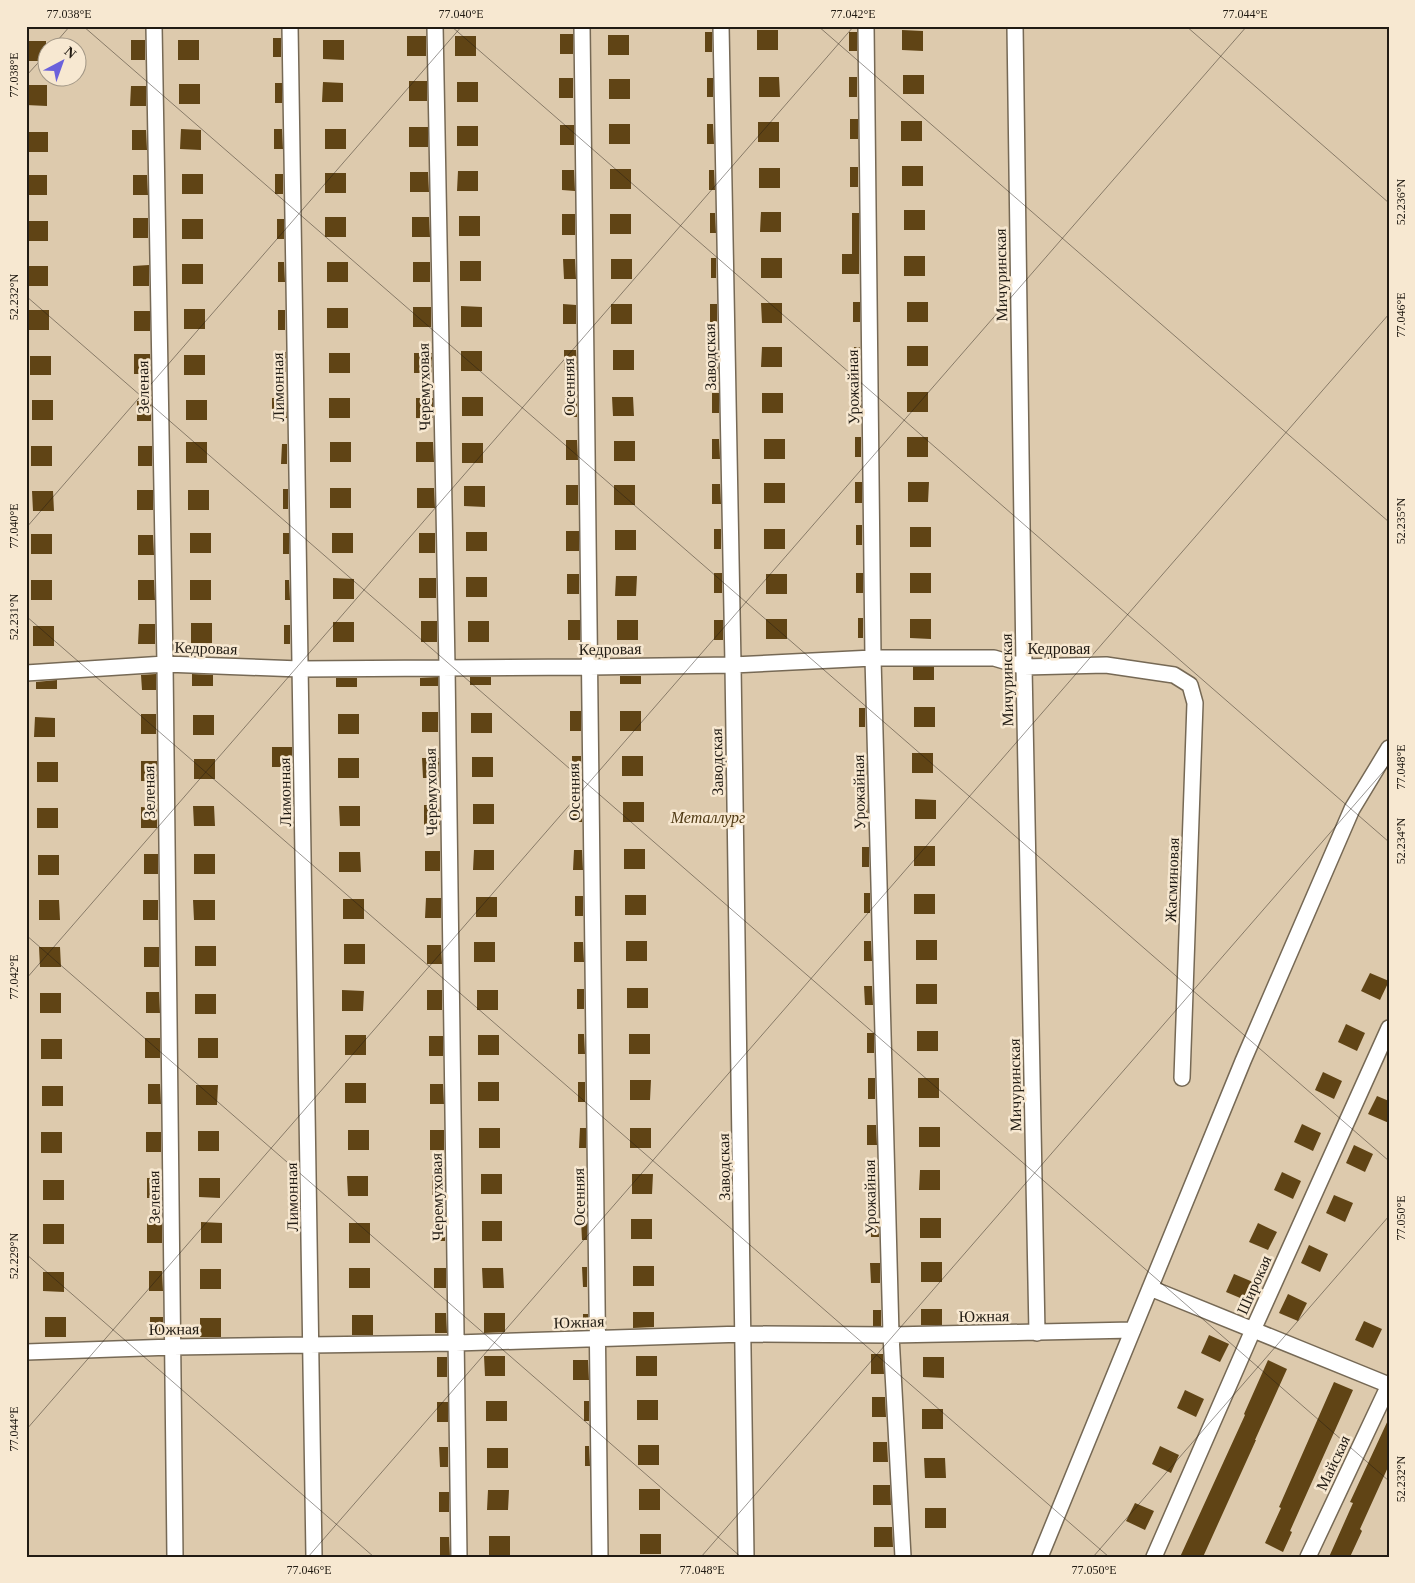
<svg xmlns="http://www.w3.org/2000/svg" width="1415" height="1583" viewBox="0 0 1415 1583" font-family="'Times New Roman',serif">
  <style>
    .green { fill: #ddcaad; fill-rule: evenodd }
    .building { fill: #604415 }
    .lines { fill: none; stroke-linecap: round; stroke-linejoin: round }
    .minor-casing { stroke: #766955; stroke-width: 18 }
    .minor { stroke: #fff; stroke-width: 15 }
    .ticks { fill: none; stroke: #211b13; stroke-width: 1; stroke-opacity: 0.45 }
    .labels { text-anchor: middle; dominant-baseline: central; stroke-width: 5; stroke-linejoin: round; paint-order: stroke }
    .street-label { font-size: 16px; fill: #211b13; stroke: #f7e8d1 }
    .park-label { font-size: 16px; font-style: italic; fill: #4f3913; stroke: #f7e8d1 }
    .neatline { fill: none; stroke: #211b13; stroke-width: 2 }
    .ticks-label { font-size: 12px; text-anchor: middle; fill: #211b13 }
  </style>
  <rect width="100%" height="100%" fill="#f7e8d1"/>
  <path class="green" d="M26,26h1363v1531h-1363zM48,48h30v30h-30z"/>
  <path class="building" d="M757,30h21v20h-21z
    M902,30l21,1v20l-21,-1z
    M705,32h7v20h-7z
    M849,32h8v19h-8z
    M560,34h13v20h-13z
    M608,35h21v20h-21z
    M407,36h19v20h-19z
    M455,36h21v20h-21z
    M273,38h8v19h-8z
    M131,40h14v20h-14z
    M178,40h21v20h-21z
    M323,40h21v20l-21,-1z
    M26,41h20v20h-20z
    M903,75h21v19h-21z
    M759,77h20l1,20h-21z
    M849,77h8v20h-8z
    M559,78h14v20h-14z
    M707,78h6v19h-6z
    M609,79h21v20h-21z
    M409,81h18v20h-18z
    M323,82l20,1v19h-21z
    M457,82h21v20h-21z
    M275,83h7v20h-7z
    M179,84h21v20h-21z
    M26,85h21v21l-21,-1z
    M131,86h15v20h-16z
    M850,119h8v20h-8z
    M901,121h21v20h-21z
    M758,122h21v20h-21z
    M609,124h21v20h-21z
    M707,124h6l1,20h-7z
    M560,125h14v20h-14z
    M457,126h21v20h-21z
    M409,127h19v20h-19z
    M181,129l20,1v20l-21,-1z
    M274,129h8l1,20h-9z
    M325,129h21v20h-21z
    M132,130h14l1,20h-15z
    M27,132h21v20h-21z
    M902,166h21v20h-21z
    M850,167h8v20h-8z
    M759,168h21v20h-21z
    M610,169h21v20h-21z
    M562,170h12l1,21 -13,-1z
    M709,170h5l1,20h-6z
    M458,171h20v20h-21z
    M410,172h18l1,20h-19z
    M325,173h21v20h-21z
    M182,174h21v20h-21z
    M275,174h8v20h-8z
    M26,175h21v20h-21z
    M133,175h14l1,20h-15z
    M904,210h21v20h-21z
    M761,212h20v20h-21z
    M710,213h5l1,20h-6z
    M852,213h7v61h-17v-20h10z
    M562,214h13v21h-13z
    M610,214h21v20h-21z
    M459,216h21v20h-21z
    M325,217h21v20h-21z
    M412,217h17l1,20h-18z
    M133,218h15v20h-15z
    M182,219h21v20h-21z
    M277,219h7v20h-7z
    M27,221h21v20h-21z
    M904,256h21v20h-21z
    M711,258h5v20h-5z
    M761,258h21v20h-21z
    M563,259h12l1,20h-12z
    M611,259h21v20h-21z
    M460,261h21v20h-21z
    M278,262h6l1,20h-7z
    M327,262h21v20h-21z
    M413,262h17v20h-17z
    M182,264h21v20h-21z
    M149,265v21h-16v-20z
    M27,266h21v20h-21z
    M853,302h7v20h-7z
    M907,302h21v20h-21z
    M761,303h21v20h-20z
    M563,304l13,1v19h-13z
    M611,304h21v20h-21z
    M710,304h7v20h-7z
    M461,306l21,1v20h-21z
    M413,307h18v20h-18z
    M327,308h21v20h-21z
    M184,309h21v20h-21z
    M28,310h21v20h-21z
    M278,310h7v20h-7z
    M134,311h16v20h-16z
    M907,346h21v20h-21z
    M762,347h20v20h-21z
    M854,347h6v20h-5z
    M712,349h6v20h-6z
    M564,350h12l1,20h-13z
    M613,350h21v20h-21z
    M461,351h21v20h-21z
    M280,352h6v20h-6z
    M329,353h21v20h-21z
    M414,353h18v20h-18z
    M134,354h16l1,20h-17z
    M184,355h21v20h-21z
    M30,356h21v19h-21z
    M907,392h21v20h-21z
    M712,393h7v20h-7z
    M762,393h21v20h-21z
    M856,393h5v20h-6z
    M565,396h12v21h-12z
    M462,397h21v19h-21z
    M612,397h21l1,19h-21z
    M272,398h14l1,20h-15z
    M329,398h21v20h-21z
    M416,398h17v20h-17z
    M32,400h21v20h-21z
    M186,400h21v20h-21z
    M137,401h14v20h-14z
    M855,437h6v20h-6z
    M907,437h21v20h-21z
    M712,439h7l1,20h-8z
    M764,439h21v20h-21z
    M566,440h11l1,20h-12z
    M614,441h21v20h-21z
    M186,442h21v21h-21z
    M330,442h21v20h-21z
    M416,442h17l1,20h-18z
    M462,443h21v20h-21z
    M282,444h5v20h-6z
    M31,446h21v20h-21z
    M138,446h14v20h-14z
    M855,482h7v21h-7z
    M908,482h21l-1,20h-20z
    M764,483h21v20h-21z
    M712,484h8l1,20h-9z
    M566,485h12v20h-12z
    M614,485h21v20h-21z
    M464,486h21v21l-21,-1z
    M330,488h21v20h-21z
    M417,488h17l1,20h-18z
    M283,489h5v20h-5z
    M137,490h16v20h-16z
    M188,490h21v20h-21z
    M32,491h21l1,20h-21z
    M856,525h6v20h-6z
    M910,527h21v20h-21z
    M714,529h7v20h-7z
    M764,529h21v20h-21z
    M615,530h21v20h-21z
    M566,531h13v20h-13z
    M466,532h21v19h-21z
    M190,533h21v20h-21z
    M283,533h6v21h-6z
    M332,533h21v20h-21z
    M419,533h16v20h-16z
    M31,534h21v20h-21z
    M138,535h15l1,20h-16z
    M714,573h8v20h-8z
    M856,573h7v20h-7z
    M910,573h21v20h-21z
    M567,574h12v20h-12z
    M766,574h21v20h-21z
    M616,576h21l-1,20h-21z
    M466,577h21v20h-21z
    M333,578l21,1v20h-21z
    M419,578h17v20h-17z
    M31,580h21v20h-21z
    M138,580h16l1,20h-17z
    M190,580h21v20h-21z
    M285,580h4l1,20h-5z
    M858,618h5v20h-5z
    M766,619h21v20h-21z
    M910,619h21v20l-21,-1z
    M568,620h12v20h-12z
    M617,620h21v20h-21z
    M714,620h9v20h-9z
    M421,621h16v21h-16z
    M468,621h21v21h-21z
    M333,622h21v20h-21z
    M191,623h21v20h-21z
    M139,624h16v20h-17z
    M284,625h6v19h-6z
    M33,626h21v20h-21z
    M913,667h21v13h-21z
    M156,674v16h-14l-1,-15z
    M192,674l21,1v11h-21z
    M620,676h21v8h-21z
    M438,677v9h-18v-8z
    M470,677h21v8h-21z
    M336,678h21v9h-21z
    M57,680v9h-21v-7z
    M914,707h21v20h-21z
    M859,708h6v19h-6z
    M570,711h11v20h-11z
    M620,711h21v20h-21z
    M422,712h16v20h-16z
    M471,713h21v20h-21z
    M141,714h15v20h-15z
    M338,714h21v20h-21z
    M193,715h21v20h-21z
    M35,717l20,1v19h-21z
    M272,747h20v20h-20z
    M912,753h21v20h-21z
    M860,755h6l1,20h-7z
    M572,756h9v20h-9z
    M622,756h21v20h-21z
    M472,757h21v20h-21z
    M338,758h21v20h-21z
    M422,758h17v20h-16z
    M194,759h21v20h-21z
    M141,761h16v20h-16z
    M37,762h21v20h-21z
    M915,799l21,1v19h-21z
    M862,801h5l1,20h-6z
    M623,802h21v20h-21z
    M573,803h9v19h-9z
    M473,804h21v20h-21z
    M424,805h15l1,20h-16z
    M193,806h21l1,20h-21z
    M339,806h21v20h-20z
    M141,807l16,1v20h-16z
    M37,808h21v20h-21z
    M914,846h21v20h-21z
    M862,847h7v20h-7z
    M624,849h21v20h-21z
    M474,850h20v20h-21z
    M574,850h8l1,20h-10z
    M425,851h15v20h-15z
    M339,852h21l1,20h-22z
    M144,854h14v20h-14z
    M194,854h21v20h-21z
    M38,855h21v20h-21z
    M864,893h6v20h-6z
    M914,894h21v20h-21z
    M625,895h21v20h-21z
    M575,896h8v20h-8z
    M476,897h21v20h-21z
    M426,898h15v20h-16z
    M343,899h21v20h-21z
    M39,900h20l1,20h-21z
    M143,900h15v20h-15z
    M193,900h22v20h-21z
    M916,940h21v20h-21z
    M626,941h21v20h-21z
    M864,941h7l1,20h-8z
    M474,942h21v20h-21z
    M574,942h9l1,20h-10z
    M344,944h21v20h-21z
    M427,945h14l1,19h-15z
    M195,946h21v20h-21z
    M39,947h21l1,20h-21z
    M144,947h15v20h-15z
    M1370,973l19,8 -9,19 -19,-9z
    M916,984h21v20h-21z
    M864,986h8l1,19h-8z
    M627,988h21v20h-21z
    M577,989h7v20h-7z
    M342,990l22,1 -1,20h-21z
    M427,990h15v20h-15z
    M477,990h21v20h-21z
    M146,992h13l1,21h-14z
    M40,993h21v20h-21z
    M195,994h21v20h-21z
    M1346,1024l19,9 -8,18 -19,-9z
    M917,1031h21v20h-21z
    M867,1033h7v20h-7z
    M578,1034h6l1,20h-7z
    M629,1034h21v20h-21z
    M345,1035h21v20h-21z
    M478,1035h21v20h-21z
    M429,1036h14v20h-14z
    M145,1038h15v20h-15z
    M198,1038h20v20h-20z
    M41,1039h21v20h-21z
    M1323,1072l19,9 -8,18 -19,-9z
    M868,1078h7v21h-7z
    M918,1078h21v20h-21z
    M630,1080h21l-1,20h-20z
    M478,1082h21v19h-21z
    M578,1082h7v20h-7z
    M345,1083h21v20h-21z
    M148,1084h12l1,20h-13z
    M430,1084h13l1,20h-14z
    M196,1085h22l-1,20h-21z
    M42,1086h21v20h-21z
    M1377,1096l12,5v22l-21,-9z
    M1302,1124l19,9 -8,18 -19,-9z
    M867,1125h9l1,20h-10z
    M919,1127h21v20h-21z
    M479,1128h21v20h-21z
    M580,1128h6v20h-7z
    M630,1128h21v20h-21z
    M348,1130h21v20h-21z
    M430,1130h14v20h-14z
    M198,1131h21v20h-21z
    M41,1132h21v21h-21z
    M146,1132h15v20h-15z
    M1354,1145l19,9 -8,18 -19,-9z
    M920,1170h20v20h-21z
    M869,1172h8l1,20h-9z
    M1282,1172l19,9 -8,18 -19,-9z
    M580,1173h6v20h-6z
    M481,1174h21v20h-21z
    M632,1174h21l-1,20h-20z
    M432,1175h12l1,20h-13z
    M347,1176h21v20h-20z
    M147,1178h14l1,20h-15z
    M199,1178h21v20l-21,-1z
    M43,1180h21v20h-21z
    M1334,1195l19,8 -8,19 -19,-9z
    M871,1217h7l1,20h-8z
    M920,1218h21v20h-21z
    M631,1219h21v20h-21z
    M581,1220h6v20h-5z
    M433,1221h12v20h-12z
    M482,1221h20v20h-20z
    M201,1222l21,1v20h-21z
    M147,1223h15v20h-15z
    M349,1223h21v20h-21z
    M1258,1223l19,9 -9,18 -19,-8z
    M43,1224h21v20h-21z
    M1309,1245l19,9 -8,18 -19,-9z
    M921,1262h21v20h-21z
    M870,1263h10v20h-9z
    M633,1266h21v20h-21z
    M582,1267h5v20h-4z
    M349,1268h21v20h-21z
    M434,1268h12v20h-12z
    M482,1268h21l1,20h-21z
    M200,1269h21v20h-21z
    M149,1271h13l1,20h-14z
    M43,1272h21v20l-21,-1z
    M1234,1274l19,8 -8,18 -19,-8z
    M1288,1294l19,9 -9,18 -19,-8z
    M921,1309h21v16h-21z
    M873,1310h8v16h-8z
    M633,1312h21v15l-21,1z
    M435,1313h11l1,20h-12z
    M484,1313h21v19l-21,1z
    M583,1314h5v16h-5z
    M352,1315h21v20h-21z
    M45,1317h21v20h-21z
    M150,1317h13v20h-13z
    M200,1318h21v19h-21z
    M1364,1321l18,8 -9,19 -18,-8z
    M1209,1335l20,9 -9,18 -19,-9z
    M871,1354h12l1,20h-13z
    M484,1356h21v20h-20z
    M636,1356h21v20h-21z
    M437,1357h10v20h-10z
    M923,1357h21v21l-21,-1z
    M573,1360h15l1,20h-16z
    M1268,1360l19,9 -32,71h1l-53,117h-23l65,-142 -1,-1z
    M1334,1382l19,8 -63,141 2,1 -9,20 -18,-9 16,-35 -2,-1z
    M1185,1390l19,9 -8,18 -19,-9z
    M872,1397h13l1,20h-14z
    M637,1400h21v20h-21z
    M486,1401h21v20h-21z
    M584,1401h5v20h-5z
    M437,1402h11v20h-11z
    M922,1409h21v20h-21z
    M1389,1418v47l-29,64 2,2 -12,26h-21l24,-54 -3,-1z
    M873,1442h14l1,20h-15z
    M638,1445h21v20h-21z
    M585,1446h4l1,20h-5z
    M1160,1446l19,9 -8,18 -19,-9z
    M439,1447h9v20h-8z
    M487,1448h21v20h-21z
    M924,1458h21l1,20h-21z
    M873,1485h17l1,20h-18z
    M639,1489h21v21h-21z
    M488,1490h21l-1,20h-21z
    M439,1492h10v20h-10z
    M1135,1503l19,8 -9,19 -19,-9z
    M925,1508h21v20h-21z
    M874,1527h18l1,20h-19z
    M640,1534h21v20h-21z
    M489,1536h21v20h-21z
    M440,1537h9l1,20h-10z"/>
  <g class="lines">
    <defs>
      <path id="minor" d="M154,26l11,638 10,893
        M290,26l24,1531
        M435,26l12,641 12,890
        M582,26l18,1531
        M721,26l12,639 13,892
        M866,26l7,632 18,677 12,222
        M1015,26l9,641 13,666
        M26,673l139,-9 135,5 289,-2 144,-2 140,-7h121l30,9 82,-2 68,10 16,10 5,18 -13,375
        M1150,1288l239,97
        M26,1352l147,-5 283,-4 288,-9 147,1 242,-5
        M1040,1557l203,-496 109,-252 37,-61
        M1154,1557l99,-227 136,-302
        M1308,1557l81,-172"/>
    </defs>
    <use href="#minor" class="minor-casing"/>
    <use href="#minor" class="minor"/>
  </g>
  <path class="ticks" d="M83,26l1306,1135M451,26l938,816M818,26l571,496M1186,26l203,177M51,48l19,-22M26,76l22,-24M26,296l1363,1185M26,528l436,-502M26,616l1083,941M26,935l715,622M26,979l828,-953M26,1254l348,303M26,1430l1221,-1404M308,1557l1081,-1243M701,1557l688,-792M1093,1557l296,-341"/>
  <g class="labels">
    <g class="street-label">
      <text transform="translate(1001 275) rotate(-91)">Мичуринская</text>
      <text transform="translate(710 357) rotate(-91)">Заводская</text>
      <text transform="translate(143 387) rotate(-91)">Зеленая</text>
      <text transform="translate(278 387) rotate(-91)">Лимонная</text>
      <text transform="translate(424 387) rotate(-91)">Черемуховая</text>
      <text transform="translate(569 387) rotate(-91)">Осенняя</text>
      <text transform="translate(853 387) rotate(-91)">Урожайная</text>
      <text transform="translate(206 648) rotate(2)">Кедровая</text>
      <text x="1059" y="648">Кедровая</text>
      <text transform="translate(610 649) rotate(-1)">Кедровая</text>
      <text transform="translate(1007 680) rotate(-91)">Мичуринская</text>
      <text transform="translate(717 762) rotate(-91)">Заводская</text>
      <text transform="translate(149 792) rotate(-91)">Зеленая</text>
      <text transform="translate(285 792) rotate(-91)">Лимонная</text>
      <text transform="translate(431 792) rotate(-91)">Черемуховая</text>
      <text transform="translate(574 792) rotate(-91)">Осенняя</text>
      <text transform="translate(859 792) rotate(-91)">Урожайная</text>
      <text transform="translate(1172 880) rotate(-88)">Жасминовая</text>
      <text transform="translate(1015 1085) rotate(-91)">Мичуринская</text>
      <text transform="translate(724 1167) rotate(-91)">Заводская</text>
      <text transform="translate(154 1197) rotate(-91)">Зеленая</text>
      <text transform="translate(292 1197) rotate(-91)">Лимонная</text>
      <text transform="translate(437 1197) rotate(-91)">Черемуховая</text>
      <text transform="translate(579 1197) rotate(-91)">Осенняя</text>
      <text transform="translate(870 1197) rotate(-91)">Урожайная</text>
      <text transform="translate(1254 1285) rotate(-66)">Широкая</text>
      <text transform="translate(984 1316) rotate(-1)">Южная</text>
      <text transform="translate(579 1322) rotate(-2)">Южная</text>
      <text transform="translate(174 1329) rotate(-1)">Южная</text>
      <text transform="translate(1333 1463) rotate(-65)">Майская</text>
    </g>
    <g class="park-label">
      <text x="708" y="817">Металлург</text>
    </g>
  </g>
  <rect width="1415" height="1583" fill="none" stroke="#f7e8d1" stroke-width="55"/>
  <g transform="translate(62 62) rotate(41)"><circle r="24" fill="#f7e8d1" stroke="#a19685"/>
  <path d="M0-4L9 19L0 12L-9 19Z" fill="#6b61db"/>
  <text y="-8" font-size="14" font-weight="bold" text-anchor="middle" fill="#211b13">N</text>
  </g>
  <rect x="28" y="28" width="1360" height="1528" class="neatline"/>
  <g class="ticks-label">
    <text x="69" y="18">77.038°E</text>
    <text x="461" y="18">77.040°E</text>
    <text x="853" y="18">77.042°E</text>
    <text x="1245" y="18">77.044°E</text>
    <text transform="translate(14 75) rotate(-90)" y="4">77.038°E</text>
    <text transform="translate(1401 202) rotate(-90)" y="4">52.236°N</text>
    <text transform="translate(14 297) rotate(-90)" y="4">52.232°N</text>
    <text transform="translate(1401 315) rotate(-90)" y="4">77.046°E</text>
    <text transform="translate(1401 521) rotate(-90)" y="4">52.235°N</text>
    <text transform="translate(14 526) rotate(-90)" y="4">77.040°E</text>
    <text transform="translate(14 617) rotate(-90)" y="4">52.231°N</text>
    <text transform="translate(1401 767) rotate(-90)" y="4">77.048°E</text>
    <text transform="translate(1401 841) rotate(-90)" y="4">52.234°N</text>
    <text transform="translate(14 977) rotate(-90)" y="4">77.042°E</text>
    <text transform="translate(1401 1218) rotate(-90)" y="4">77.050°E</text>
    <text transform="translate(14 1256) rotate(-90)" y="4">52.229°N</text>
    <text transform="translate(14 1429) rotate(-90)" y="4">77.044°E</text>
    <text transform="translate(1401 1479) rotate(-90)" y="4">52.232°N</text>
    <text x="309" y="1574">77.046°E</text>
    <text x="702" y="1574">77.048°E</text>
    <text x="1094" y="1574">77.050°E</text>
  </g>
</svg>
